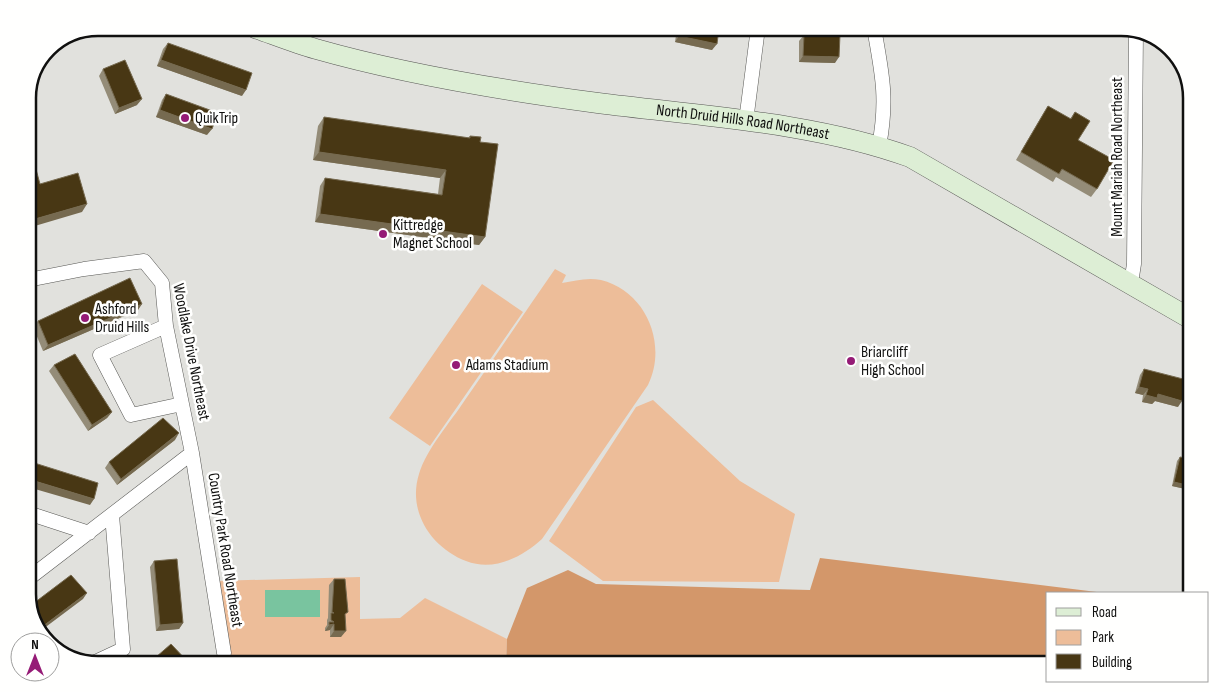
<svg xmlns="http://www.w3.org/2000/svg" width="1219" height="692" viewBox="0 0 1219 692" font-family="'Sofia Sans Condensed',sans-serif">
  <style>
    .green { fill: #edbd99 }
    .forest { fill: #d3976a }
    .water { fill: #79c49f }
    .lines { fill: none; stroke-linecap: round; stroke-linejoin: round }
    .street-casing { stroke: #585855; stroke-width: 15 }
    .secondary-casing { stroke: #585855; stroke-width: 21 }
    .street { stroke: #fff; stroke-width: 14 }
    .secondary { stroke: #ddeed5; stroke-width: 20 }
    .wall { fill: #948c78 }
    .shaded-wall { fill: #766a50 }
    .building { fill: #483714; stroke: #766a50 }
    .poi-dot { fill: #951b76; stroke: #fffffe; stroke-width: 2 }
    .labels { text-anchor: middle; dominant-baseline: central; stroke-width: 5; stroke-linejoin: round; paint-order: stroke }
    .poi-label { font-size: 16px; fill: #10100f; stroke: #fffffe; text-anchor: start }
    .street-label { font-size: 16px; fill: #10100f; stroke: #fffffe }
    .rim { fill: none; stroke: #10100f; stroke-width: 2.5 }
  </style>
  <rect width="100%" height="100%" fill="#e1e1dd"/>
  <path class="green" d="M555,269l11,6 -4,8c13,-2 25,-6 39,-3 45,11 67,64 47,105l-106,154c-20,18 -48,33 -76,22 -34,-13 -59,-49 -47,-87 8,-26 31,-51 46,-74 30,-43 60,-88 90,-131z
    M482,284l41,28 -93,134 -41,-28z
    M653,400l87,81 55,33 -16,68 -176,-1 -54,-40 87,-134z
    M360,577v42l40,-1 25,-20 82,41 -1,25h-275l-16,-83z"/>
  <path class="forest" d="M820,558l285,35h-57v71h-542l1,-25 20,-51 41,-18 28,14 214,6z"/>
  <path class="water" d="M265,590h55v27h-55z"/>
  <g class="lines">
    <defs>
      <path id="street" d="M874,28c8,45 14,71 5,118
        M746,121l12,-93
        M28,280l56,-11 60,-8 18,22 4,43 26,127 32,200
        M1131,283l3,-19 2,-233
        M166,326l-66,29 31,60 51,-11
        M28,513l61,20
        M28,579l164,-126
        M93,663l30,-14 -11,-134"/>
      <g id="secondary">
        <path id="s1" d="M255,28c20,7 40,15 61,21 88,25 191,42 282,54 101,13 216,19 312,54l281,162"/>
      </g>
    </defs>
    <use href="#street" class="street-casing"/>
    <use href="#secondary" class="secondary-casing"/>
    <use href="#street" class="street"/>
    <use href="#secondary" class="secondary"/>
  </g>
  <path class="wall" d="M677,28h42l-7,22 -37,-8z
    M804,35l31,28 -36,-1v-21z
    M168,43l74,53 -85,-30 6,-17z
    M103,69l34,36 -22,9 -16,-38z
    M166,94l41,41 -51,-18 6,-17z
    M1048,106l22,13 5,-7 3,28 19,49 -6,8 -35,-20 -3,5 -37,-22 27,-46z
    M324,117l144,21 2,-2 10,6 5,95 -6,8 -164,-23 5,-36 5,-8 113,16 2,-16 -127,-18 5,-34z
    M138,310l-95,41 -10,-24 5,-6z
    M54,365l58,47 -5,6 -19,13 -39,-60z
    M1144,369l34,38 -23,-6 -3,3 -10,-2 1,-7 -8,-2 5,-18z
    M175,440l-58,45 -12,-17 4,-6z
    M1180,457l10,33 -18,-4 5,-25z
    M154,561l29,62 -4,6 -23,2 -6,-64z
    M334,579l11,37 -4,21h-11v-7l-5,1v-3l2,-3v-5l1,-2 1,-33z"/>
  <path class="shaded-wall" d="M679,36l38,8 -5,6 -37,-8z
    M803,56l36,1 -4,6 -36,-1z
    M161,60l85,30 -4,6 -85,-30z
    M142,99l-5,6 -22,9 4,-6z
    M160,110l52,19 -5,6 -51,-18z
    M319,152l127,18 -6,8 -127,-18z
    M87,204l-5,8 -54,16v-7z
    M320,214l165,23 -6,8 -164,-23z
    M142,304l-4,6 -95,41 5,-6z
    M1139,387l9,2 -5,6 -8,-2z
    M1158,394l24,7 -4,6 -23,-6 -3,3 -10,-2 4,-7z
    M1191,406v7l-3,-2z
    M112,412l-5,6 -19,13 4,-6z
    M179,433l-4,7 -58,45 4,-6z
    M28,479l66,20 -4,6 -62,-18z
    M1174,482l17,4v1l-1,3 -18,-4z
    M87,593l-4,6 -44,33 -1,-2z
    M183,623l-4,6 -23,2 4,-6z
    M334,624l-4,6 -5,1 4,-6z
    M334,631h12l-5,6h-11z"/>
  <path class="building" d="M680,28h39l-2,16 -38,-8z
    M804,35h36l-1,22 -36,-1z
    M168,43l84,30 -6,17 -85,-30z
    M125,60l17,39 -23,9 -16,-39z
    M166,94l52,19 -6,16 -52,-19z
    M1048,106l23,13 4,-7 15,9 -12,19 36,20 -17,29 -35,-20 -3,5 -38,-22z
    M324,117l146,21v-2l11,1 -1,5 18,2 -13,93 -165,-23 5,-36 117,17 4,-25 -127,-18z
    M28,140l12,44 38,-11 9,31 -59,17z
    M130,278l12,26 -94,41 -10,-24z
    M75,354l37,58 -20,13 -38,-60z
    M1144,369l43,11 -5,21 -24,-7 -1,4 -11,-3 2,-6 -9,-2z
    M163,418l16,15 -58,46 -12,-17z
    M1180,457l11,2v27l-17,-4z
    M28,461l70,22 -4,16 -66,-20z
    M177,559l6,64 -23,2 -6,-64z
    M71,575l16,18 -49,37 -8,-24z
    M334,579h11l3,33 -3,2 1,17h-12v-7l-5,1v-3h5l-3,-2v-7h3l-2,-1z
    M171,644l18,19 -2,1h-39z"/>
  <g class="poi-dot">
    <circle cx="185" cy="118" r="5"/>
    <circle cx="383" cy="234" r="5"/>
    <circle cx="85" cy="318" r="5"/>
    <circle cx="851" cy="361" r="5"/>
    <circle cx="456" cy="365" r="5"/>
  </g>
  <g class="labels">
    <g class="poi-label">
      <text x="195" y="118">QuikTrip</text>
      <text x="393" y="225">Kittredge<tspan x="393" dy="18">Magnet School</tspan></text>
      <text x="95" y="309">Ashford<tspan x="95" dy="18">Druid Hills</tspan></text>
      <text x="861" y="352">Briarcliff<tspan x="861" dy="18">High School</tspan></text>
      <text x="466" y="365">Adams Stadium</text>
    </g>
    <g class="street-label">
      <text stroke="none"><textPath href="#s1" startOffset="498">North Druid Hills Road Northeast</textPath></text>
      <text transform="translate(1117 157) rotate(-90)">Mount Mariah Road Northeast</text>
      <text transform="translate(191 352) rotate(79)">Woodlake Drive Northeast</text>
      <text transform="translate(225 550) rotate(81)">Country Park Road Northeast</text>
    </g>
  </g>
  <path d="M0 0H1219V692H0ZM98 36H1121A62 62 0 0 1 1183 98V594A62 62 0 0 1 1121 656H98A62 62 0 0 1 36 594V98A62 62 0 0 1 98 36Z" fill="#fffffe" fill-rule="evenodd"/>
  <path class="rim" d="M98 36H1121A62 62 0 0 1 1183 98V594A62 62 0 0 1 1121 656H98A62 62 0 0 1 36 594V98A62 62 0 0 1 98 36Z"/>
  <rect x="1046" y="592" width="162" height="90" fill="#fffffe" stroke="#9f9f9e"/>
  <rect x="1056" y="608" width="25" height="8" fill="#ddeed5" stroke="#9f9f9e"/>
  <text x="1092" y="617" font-size="15" fill="#10100f">Road</text>
  <rect x="1056" y="630" width="25" height="15" fill="#edbd99" stroke="#9f9f9e"/>
  <text x="1092" y="642" font-size="15" fill="#10100f">Park</text>
  <rect x="1056" y="654" width="25" height="15" fill="#483714" stroke="#9f9f9e"/>
  <text x="1092" y="667" font-size="15" fill="#10100f">Building</text>
  <g transform="translate(35 657)"><circle r="24" fill="#fffffe" stroke="#9f9f9e"/>
  <path d="M0-4L9 19L0 12L-9 19Z" fill="#951b76"/>
  <text y="-8" font-size="14" font-weight="bold" text-anchor="middle" fill="#10100f">N</text>
  </g>
</svg>
